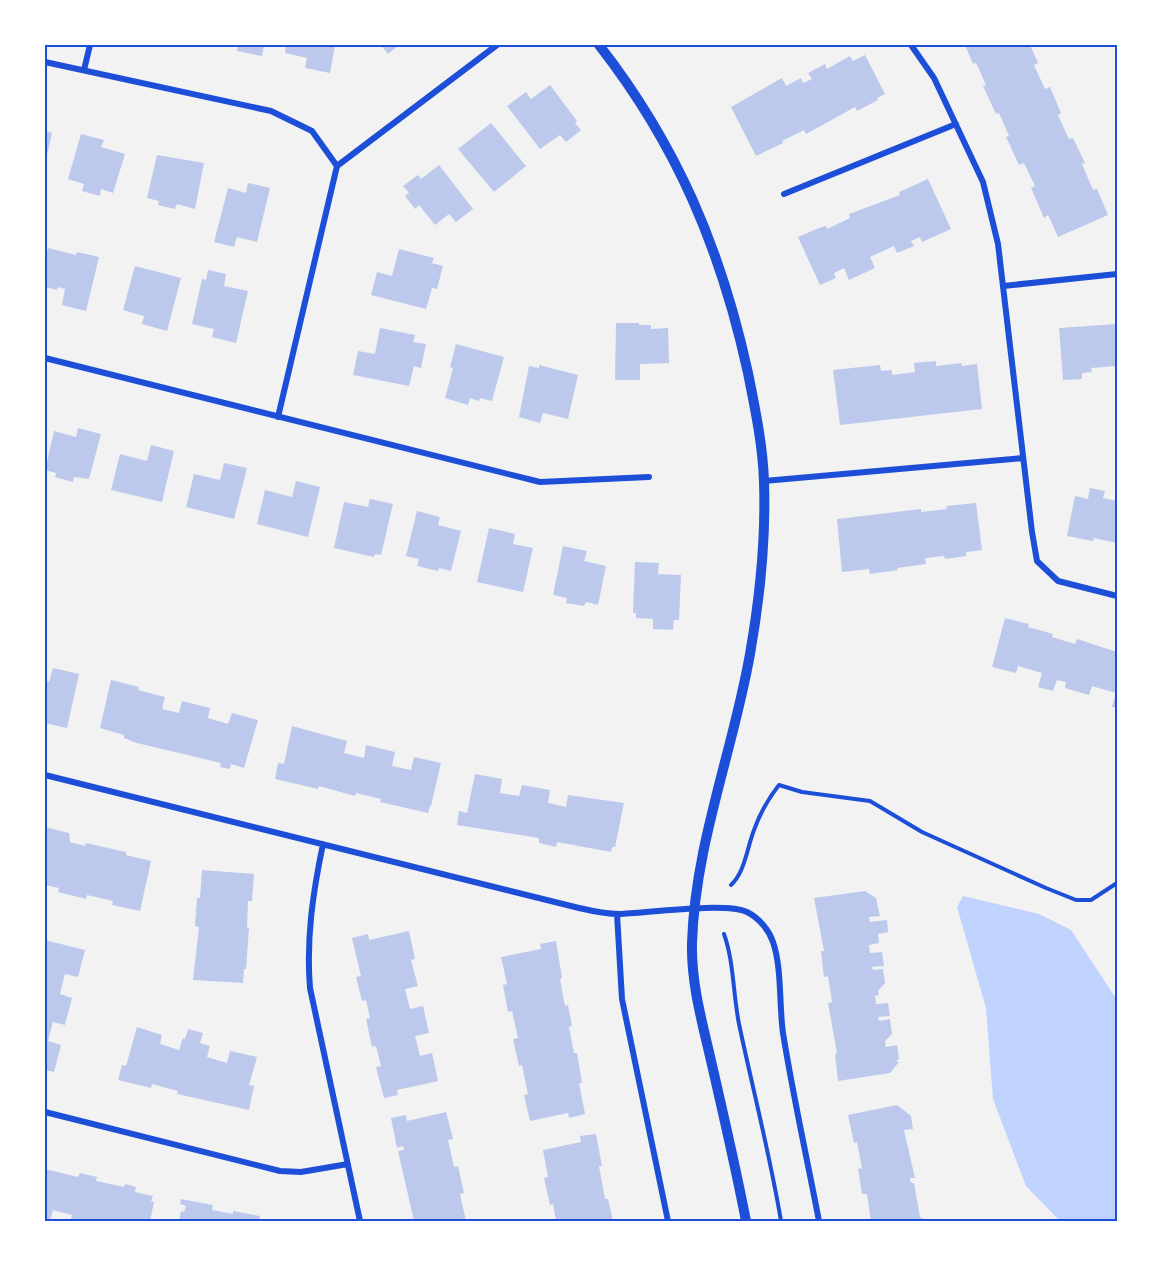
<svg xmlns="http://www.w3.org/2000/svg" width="1162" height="1266" viewBox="0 0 1162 1266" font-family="Helvetica,sans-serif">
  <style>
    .water { fill: #bfd3fe }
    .building { fill: #bdc9ec }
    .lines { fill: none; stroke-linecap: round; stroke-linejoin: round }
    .path { stroke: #1d4ed8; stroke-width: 4 }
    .minor { stroke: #1d4ed8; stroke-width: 6 }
    .tertiary { stroke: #1d4ed8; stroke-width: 10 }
    .neatline { fill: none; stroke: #1d4ed8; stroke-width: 2 }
  </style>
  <rect width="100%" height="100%" fill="#f2f2f2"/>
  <path class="water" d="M963,896l76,18 32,16 46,70v221h-57l-34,-35 -33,-87 -7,-91 -29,-101z"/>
  <path class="building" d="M238,45h26l-2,11 -25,-5z
    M286,45h49l-5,28 -25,-5 2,-10 -22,-5z
    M381,45h18l-11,9z
    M965,45h65l8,18 -4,2 11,24 5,-2 11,26 -3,2 11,24 4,-1 12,25 -3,1 11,26 4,-1 11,26 -50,22 -10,-22 -4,3 -13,-30 4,-2 -11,-23 -5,2 -13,-28 3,-1 -10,-23 -3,1 -13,-28 3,-1 -10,-22 -3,1z
    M865,55l20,39 -8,4 1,2 -21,11 -2,-4 -49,27 -2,-4 -22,11 1,2 -27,13 -25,-49 51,-29 4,8 15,-8 2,5 9,-4 -4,-6 17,-9 2,5 23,-13 3,5z
    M550,85l27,36 -2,2 6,7 -15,12 -6,-7 -20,14 -33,-43 19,-14 5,7z
    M491,123l35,43 -32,26 -36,-43z
    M45,131l7,2 -6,26h-1z
    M81,134l23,6 -3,7 24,7 -12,39 -12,-4 -1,7 -18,-5 2,-7 -16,-5z
    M157,155l47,8 -9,46 -18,-5 -2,5 -17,-4 1,-4 -12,-3z
    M439,165l34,44 -17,13 -7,-8 -14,11 -16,-20 -4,4 -10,-13 4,-3 -6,-7 15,-11 3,4z
    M928,179l23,50 -29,13 -2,-5 -9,4 3,5 -17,7 -3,-7 -24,11 5,11 -26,12 -5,-12 -10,5 2,5 -16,7 -22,-48 21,-9 7,-2 1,3 23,-11 -1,-4 51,-19 -1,-3z
    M248,183l22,5 -13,54 -20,-5 -3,10 -20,-5 14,-54 18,5z
    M48,248l28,7 1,-3 22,5 -13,54 -24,-6 3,-16 -7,-2 -1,3 -12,-3v-27z
    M399,249l35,9 -2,5 11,3 -6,23 -5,-1 -6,21 -55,-14 6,-23 15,4z
    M135,266l46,12 -14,53 -25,-7 2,-8 -21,-6z
    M208,270l18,4 -2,12 24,5 -12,52 -24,-6 2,-8 -22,-5 10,-45 4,1z
    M616,323h23v2h12v4l17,-1 1,35 -29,1v16h-25z
    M1117,324v42l-26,2 1,4 -10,1v6l-19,1 -4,-52z
    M380,328l35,7 -2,7 13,2 -5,24 -7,-2 -5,20 -56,-11 5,-24 17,3z
    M456,344l48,13 -12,44 -12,-3 -1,3 -9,-3 -2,7 -23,-7 8,-30 -3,-1z
    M936,361v5l25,-3 1,3 15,-2 5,45 -142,16 -7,-55 47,-5 1,6 11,-1v5l23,-3 -1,-9z
    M539,365l39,10 -10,44 -25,-6 -3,10 -21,-6 10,-51 10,2z
    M78,428l23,6 -12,45 -15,-2 -1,5 -18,-5 1,-4 -11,-3 9,-39 22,6z
    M151,445l23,6 -12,51 -51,-12 9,-36 27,7z
    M224,463l23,5 -13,51 -48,-12 8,-33 26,6z
    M296,481l24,6 -12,50 -51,-13 8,-34 27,7z
    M1090,488l15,3 -2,7 14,3v42l-23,-5 -1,3 -26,-5 8,-40 13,3z
    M370,499l23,5 -12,51 -6,-1 -1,3 -40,-9 10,-46 24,5z
    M976,503l6,47 -16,2v4l-21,3 -1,-3 -19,2 1,6 -29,4 1,2 -28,4 -1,-5 -27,3 -5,-53 84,-10v3l26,-3 -1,-3z
    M417,511l23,6 -2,8 23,6 -10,40 -12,-3 -1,3 -21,-5 2,-7 -13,-3z
    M489,528l26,6 -2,10 20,4 -10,44 -46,-10z
    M563,546l24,5 -3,10 22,5 -8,39 -12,-3 -2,4 -18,-3 1,-5 -14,-3z
    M635,562l24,1 -1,11 23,1 -2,45h-5l-1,10 -20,-1v-10l-17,-1v-5h-3z
    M1005,618l24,6 -1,3 25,7 -1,3 23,7 2,-5 40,13v56l-5,-1 4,-14 -24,-7 -3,9 -24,-7 1,-6 -9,-2 -4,11 -15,-4 4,-14 -24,-7 -2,7 -24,-6z
    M53,668l26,6 -12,54 -22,-5v-43l4,2z
    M111,680l28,7 -1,3 27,7 -3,12 17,4 3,-12 28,7 -2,10 20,6 4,-11 26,7 -14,48 -13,-4 -1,5 -10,-2 1,-4 -84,-20 -13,-5v-3l-24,-7z
    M292,726l55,15 -3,12 20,5 2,-13 29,7 -3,14 19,4 3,-13 27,6 -10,43h-1l-2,7 -48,-11 1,-3 -25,-6 -1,3 -36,-10 -1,3 -43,-10 3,-16 6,1z
    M475,774l27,5 -2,14 19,3 3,-11 28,5 -2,13 18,4 2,-12 56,8 -9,44h-3l-1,5 -54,-10 -1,5 -17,-4v-5l-82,-13 2,-14 8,2z
    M45,827l24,6 1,9 15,4 1,-3 40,9v3l25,6 -11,50 -28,-6 1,-4 -26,-6 -1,4 -28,-7 1,-4 -14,-3z
    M202,870l52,4 -2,27h-4l-1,27h2l-3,41h-2l-1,14 -50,-3 6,-53 -4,-1 2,-28h3z
    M865,891l11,7 4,18 -11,1 1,5 17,-2 1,12 -10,2 1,9 -10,2 1,8 12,-1 2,14 -12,1 1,3 10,-1 2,14 -7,8 1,4 -4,1 1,8 12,-1 2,13 -12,1 1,4 11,-2 2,15 -7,7 1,6 11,-2 2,14 -3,2 3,1 -9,11 -52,8 -3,-27 2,-1 -9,-50 4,-1 -4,-26 -4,1 -3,-26h3l-10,-53z
    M409,931l6,28 -4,1 7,26 -13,3 5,20 13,-3 6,27 -14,3 5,20 12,-3 6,28 -41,9 1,5 -14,3 -8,-31 5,-1 -5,-20 -4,1 -6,-28 4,-1 -4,-18 -4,1 -6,-24 5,-1 -9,-38 16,-4 1,6z
    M45,940l40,10 -7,27 -13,-3 -5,20 12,4 -7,27 -12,-3 -5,19 13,4 -7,27 -9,-2z
    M556,941l6,37 -2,1 5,27 3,-1 4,21 -3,1 5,26h3l5,30h-3l6,31 -16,4 -1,-5 -38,8 -6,-26 4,-1 -6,-29 -3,1 -6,-27 5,-1 -6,-27 -4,1 -5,-27 4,-1 -6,-27 40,-8 -1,-5z
    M137,1027l25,8 -2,9 19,6 4,-12 2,1 3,-10 15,4 -3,10 10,3 -3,11 20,6 3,-12 27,6 -8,28 5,1 -5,24 -72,-16 1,-3 -26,-7 -1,4 -33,-8 4,-15 4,1z
    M897,1105l14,11 2,13 -9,1 11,48h-5l1,5h3l6,34 7,4h-56l-4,-27h-5l-4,-25 4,-1 -5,-26 -3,1 -6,-28z
    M446,1112l7,27 -5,1 6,27 4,-1 6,27 -4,1 6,27h-52l-16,-70 6,-1 -1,-4 -6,2 -6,-30 15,-3 1,6z
    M596,1134l6,32h-3l6,33h3l5,22h-57l-3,-17 -3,1 -6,-27 4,-1 -5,-27 38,-8 -1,-6z
    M45,1169l33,8 2,-4 17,4 -1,4 28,6 1,-3 11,3 -1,5 18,4 -2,5 3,1 -4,19h-80l2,-6 -19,-5 -3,11h-5z
    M181,1199l32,6 -1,5 21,4v-3l27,5 -1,5h-80l2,-10 3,1 2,-6 -6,-2z"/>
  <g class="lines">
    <path class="path" d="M731,885c14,-13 16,-37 23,-55 6,-17 14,-31 25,-45l23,7 68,9 52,31 124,56 30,12h15l26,-17
      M724,934c10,28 9,60 15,90 14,66 31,131 42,197"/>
    <path class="minor" d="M911,45l23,33 49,104 15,62 34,288 5,29 21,20 59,15
      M45,62l226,49 41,20 25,35
      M84,70l6,-25
      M784,194l172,-70
      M1003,286l114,-12
      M45,358l495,124 109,-5
      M278,417l59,-251 160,-121
      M764,481l259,-23
      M45,775l534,133c13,3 27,6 40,6 28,-1 106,-12 128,-2 12,6 22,18 26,30 9,26 6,63 10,91 10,63 24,125 36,188
      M323,844c-10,48 -17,94 -13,144l50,233
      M617,914l5,85 46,222
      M45,1112l235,59 21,1 47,-8"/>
    <path class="tertiary" d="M599,45c78,100 122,204 149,328 7,35 15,73 16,109 2,58 -4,115 -14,172 -17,97 -55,190 -58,289 -1,42 11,82 20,122 12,52 24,104 34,156"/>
  </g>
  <rect width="1162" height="1266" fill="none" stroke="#ffffff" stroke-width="93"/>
  <rect x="46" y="46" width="1070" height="1174" class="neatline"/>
</svg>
